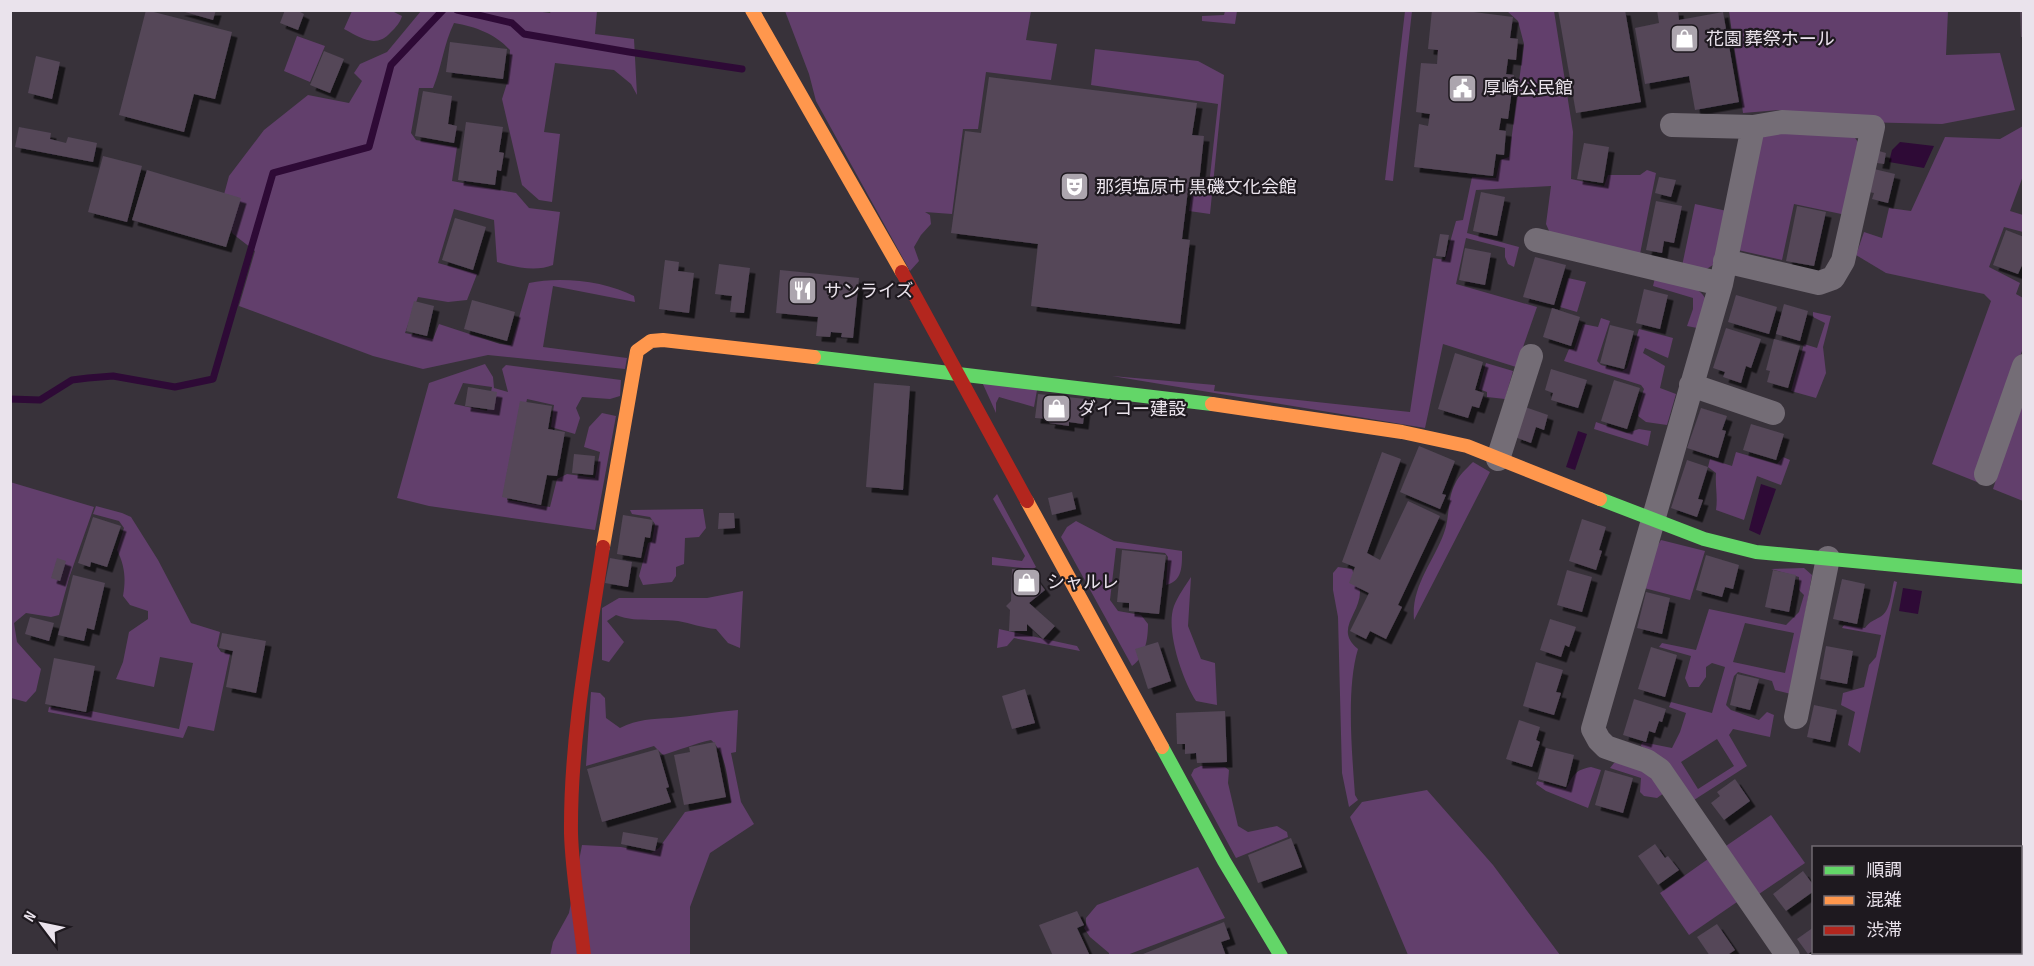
<svg xmlns="http://www.w3.org/2000/svg" width="2034" height="966" viewBox="0 0 2034 966" font-family="'Sofia Sans Condensed','Noto Sans JP',sans-serif">
  <style>
    .green { fill: #623f6c; fill-rule: evenodd }
    .water { fill: #2e0a36 }
    .lines { fill: none; stroke-linecap: round; stroke-linejoin: round }
    .stream { stroke: #2e0a36; stroke-width: 7 }
    .building { fill: #544758; filter: url(#shadow) }
    .street { stroke: #746d76; stroke-width: 24 }
    .fast { stroke: #63d668; stroke-width: 14 }
    .slow { stroke: #ff974d; stroke-width: 14 }
    .jam { stroke: #b3261e; stroke-width: 14 }
    .labels { text-anchor: middle; dominant-baseline: central; stroke-width: 4.5; stroke-linejoin: round; paint-order: stroke }
    .poi-label { font-size: 18px; fill: #eae3ec; stroke: #1e191f; text-anchor: start }
  </style>
  <defs>
    <filter id="shadow"><feDropShadow dx="5.5" dy="5.5" stdDeviation="0" flood-color="#0009"/></filter>
  </defs>
  <rect width="100%" height="100%" fill="#38323a"/>
  <path class="green" d="M528,10l22,3 1,-2h46l-2,23 39,5 3,56 -6,-11 -17,-14 -59,-7 -11,69 16,2 -8,68 -13,-2 -17,-15 -20,-86 6,-19 2,-30c-16,-17 -34,-23 -56,-27 -10,20 -12,43 -21,65h-14l-8,45 5,7 41,7 -5,34 64,12 13,15 31,4 -7,53c-17,7 -40,2 -56,-3l-3,-42 -40,-11 -16,54 39,11 -10,26 -19,2 -30,-5 -13,36 28,6 6,-15 61,20 11,1 18,-62c31,-7 77,-2 105,13l1,6 -82,-16 -10,61 84,11 -2,11 -137,-14 -65,14 -50,-13 -134,-50 16,-55 -22,-17 -14,-21 10,-37 35,-46 44,-35 41,8 13,-22 -8,-8 6,-9 27,-12 34,-41z
    M1758,10l190,1 -2,44 54,-2 15,57 -73,14 -84,-2 -61,-6 -18,-6 -36,3 -14,-102z
    M352,11h40l10,5c-2,7 -6,11 -11,16 -15,17 -30,6 -47,-3z
    M785,11h246l-5,29 31,4 -6,36 -65,-8 -8,57h-15l-11,85 -27,-2 5,3 1,9 -10,11 -7,12 5,14 -9,10 -94,-170 -7,-27z
    M1225,11h12l-2,13 -33,-3v-5l22,-1z
    M1405,11h7l-19,170 -8,-1z
    M1500,11h54l19,121 -2,47 33,7 4,-11h32l7,-5 9,3 -16,81 -90,-21 -4,-9 5,-38 -75,4 -9,43 52,14 -5,20 -6,-3 -3,-7v-9l-39,-10 -10,46 81,23 -21,60 -73,-23 -18,84 -313,-52 103,9 -1,6 196,21 23,-154 12,2 11,-39 7,-1 9,-43 24,1 4,-18 9,-3 15,-113 -6,-23 -11,-10z
    M297,36l28,10 -15,36 -26,-11z
    M1095,49l103,12 26,14 -14,139 -21,-3 4,-27 16,1 9,-81 -127,-19z
    M2023,126v50l-13,35 13,4v17l-19,-5 -15,40 31,16 -4,11 7,4v50l-46,134 -45,-18 59,-163 -7,-7 -98,-21 -30,-18 8,-23 18,6 7,-30 22,3 34,-74 55,2z
    M1767,130l84,2 9,13 -14,70 -52,-11 -12,56 -44,-10 21,-113z
    M1695,204l32,7 -11,52 -14,9 -20,-6z
    M1568,278l18,4 -9,30 -17,-5z
    M1655,278c17,4 44,5 51,22l-9,28 -10,-2 6,-17v-11l-40,-12z
    M1813,312l18,4 -8,31 3,26 -10,25 -25,-7 13,-47 13,4 8,-25 -12,-6z
    M1601,318l9,3 -13,40 4,4 21,6 5,-3 12,-39 34,9 -5,20 -23,-10 -2,5 22,13 -5,22 16,6 -9,31 -21,-3 -8,-6v-9l6,-18 -3,-4 -77,-24 5,-12h5l9,-25 15,3z
    M1486,363l27,8 -8,28 -18,-2v-5l-8,-3z
    M485,364l8,13 1,11 14,4 -6,-23 4,-4 115,15 -1,16 -10,3 -28,-2 -6,11 4,10 -5,16 -24,-7 3,-22 -27,-6 -20,101 43,7 7,-28 10,-5 28,4 5,-26 -16,-5 5,-20 13,-14 14,3 -21,114 -166,-24 -32,-8 32,-115zM463,383l29,4 -5,24 -33,-7z
    M982,382l55,8 -3,17 -35,-10 -3,6v10z
    M2023,396v105l-30,-12z
    M1596,422l31,11 12,-4 12,2 -3,15 -54,-17z
    M1736,452l41,12 6,-7 7,3 -9,25 -24,-9 -13,44 -28,-10c2,-13 -1,-24 0,-37l-8,-6 2,-8 22,7z
    M1473,462l17,10 -76,148c-3,-34 19,-57 30,-87 6,-16 3,-34 11,-49 4,-9 11,-15 18,-22z
    M10,482l84,25 -25,71 -10,37 -8,2 -25,-4 -12,10 3,19 24,27 -5,22 -10,11 -15,-4z
    M997,494l39,73 -3,2 -41,-4v-8l30,4 3,-5 -32,-57z
    M96,506l26,7 9,4 27,43 33,63 29,9 -3,14 4,6 9,2 -16,77 -26,-5 -5,12 -135,-26 1,-5 38,6 4,-2 88,18 14,-66 -33,-6 -6,30 -38,-8 7,-17 6,-30 19,-13v-8l-18,-6 -7,-9c3,-17 2,-30 -6,-46l7,-22 -5,-7 -26,-7z
    M703,509l3,19 -7,9 -14,1 -1,26 -8,3v9l-4,6 -29,3 -4,-9 9,-33 4,-2 3,-17 -5,-7 -18,-3 -2,-4z
    M1076,521l38,20 68,10c0,14 1,30 -16,34l2,-28 -3,-4 -49,-5 -6,52 8,11 23,4 7,9c0,16 -3,33 -16,42l-71,-129 6,-10z
    M1661,540l44,11 -15,49 -46,-12 11,-38z
    M1338,567l14,2c2,7 8,16 8,23 0,22 -26,38 -2,57 -12,39 -6,104 -3,146l3,5 -9,7 -7,-34 -4,-156 -5,-27v-17z
    M1804,568l8,7 -21,119 -16,-4 -3,-9 -34,-9 -4,4 -8,29 5,5 28,10 8,-8 7,3 -4,22 -37,-8 -4,6 18,31 -53,34 -36,-43 -17,-11 1,-4 30,6 8,-16 6,-19 -17,-6 2,-5 41,11 13,-46 -13,-4 -6,4v10l-7,10h-10l-4,-9 6,-22 -32,-9 3,-4 34,7 13,-41 77,16 13,-13 5,-17 -5,-5v-13l-28,-8zM1745,623l49,10 -9,40 -52,-11zM1717,739l17,27 -36,23 -17,-27z
    M1191,577l-3,49 13,33 14,4 2,42 -21,-4c-13,-20 -31,-71 -22,-95 4,-10 11,-20 17,-29z
    M1894,581l3,1 -37,171 -12,-8 7,-33 -14,-7 2,-12 21,-6 5,-22 7,-8 5,-22 -39,-7 2,-3 21,3c5,-7 8,-7 15,-11 11,-6 11,-25 14,-36z
    M743,591l-3,57 -12,-5 -12,-14c-14,-1 -25,-6 -38,-8 -21,-3 -42,2 -62,-6l-9,6 17,21 -15,20 -7,-2v-52l17,-10h88z
    M999,629l78,17 3,5 -66,-13 -7,8 -10,2z
    M591,692l9,1 5,5 1,20 14,10c18,-9 32,-9 51,-10 22,-2 44,-6 67,-8l-2,42 -5,1 10,49 13,22 -44,29 -20,54v48l-140,1 3,-14 16,-29 13,-68 39,2 30,6 8,-5 26,-36 46,-9c-3,-21 -4,-49 -20,-63 -18,4 -31,10 -48,15l-9,-9 -68,20z
    M1620,761l28,12 16,20 -7,5 -13,-2 -4,-4 1,-14 -31,-10 4,-5z
    M1201,766l24,1 4,3 -1,13 10,43 10,6 29,-6 10,6 1,5 -52,21 -45,-83 3,-6z
    M1591,767l10,3 -13,38 -42,-17 -10,-7 1,-3 29,8c7,-14 9,-19 25,-22z
    M1427,790l66,75 67,90h-152l-58,-138 12,-15z
    M1771,815l34,48 -46,31 -33,-48z
    M1708,859l29,43 -48,33 -29,-42z
    M1198,867l27,51 -98,37h-18v-2l-19,-16 -6,-9 2,-3v-7l11,-13z"/>
  <path class="water" d="M1900,142l34,4 -10,22 -35,-6 3,-12z
    M1578,431l9,3 -12,36 -9,-3z
    M1761,484l15,5 -16,46 -11,-5z
    M1903,588l19,3 -4,23 -19,-3z"/>
  <g class="lines">
    <path class="stream" d="M457,10l55,13 12,11 105,18 113,17
      M10,399l30,1 32,-20 16,-2 25,-2 62,11 38,-8 60,-206 96,-26 22,-82 52,-55"/>
  </g>
  <path class="building" d="M146,10l86,22 -17,67 -21,-5 -10,38 -65,-17z
    M178,10h38l-3,10z
    M285,10h11l8,4 -6,16 -18,-7z
    M1432,10h26l55,7 -3,21 8,1 -2,21 -8,-1 -2,15 8,1 -6,44 -7,-1 -2,12 7,1 -2,24 -8,-1 -3,22 -79,-9 5,-43 9,2 2,-12 -14,-2 5,-49 16,1 1,-14 -10,-1z
    M1558,10h67l16,92 -65,11z
    M1657,10h21l1,10 44,-8 16,90 -44,8 -6,-34 -44,8 -10,-56 24,-5z
    M2020,10h4v27h-3z
    M450,42l57,7 -4,30 -57,-7z
    M324,51l20,8 -14,34 -20,-8z
    M36,56l24,6 -8,37 -24,-6z
    M989,77l208,26 -5,32 12,1 -5,47 -10,-1 -7,57 8,1 -10,84 -149,-18 7,-62 -87,-11 14,-102 16,2z
    M423,91l29,5 -4,28 9,2 -3,17 -39,-7z
    M466,122l37,5 -4,25 5,1 -3,18 -4,-1 -2,15 -37,-5z
    M19,127l32,6 -1,6 16,4 2,-6 29,6 -4,19 -78,-15z
    M1584,143l25,4 -6,36 -26,-4z
    M1879,151l7,2 -2,11 -7,-1z
    M103,156l39,10 -15,56 -39,-10z
    M1874,169l21,5 -7,29 -16,-4 2,-6 -5,-1z
    M147,170l94,28 -15,49 -94,-27z
    M1659,177l17,3 -5,17 -16,-4z
    M1481,192l24,5 -8,39 -24,-5z
    M1656,201l26,5 -8,37 -10,-2 -2,12 -16,-3z
    M1797,206l29,6 -12,54 -28,-5z
    M455,218l31,9 -13,43 -31,-10z
    M2006,230l18,7v24l-6,13 -25,-9z
    M1440,234l9,1 -4,22 -9,-1z
    M1465,248l26,5 -6,32 -26,-5z
    M1535,257l31,8 -12,40 -31,-8z
    M665,260l14,2 -1,9 16,2 -5,40 -30,-4z
    M719,264l31,4 -6,45 -14,-1 2,-16 -17,-2z
    M780,270l79,8 -6,60 -12,-1 1,-4 -11,-1 -1,5 -14,-1 2,-19 -42,-4z
    M1644,289l24,6 -8,34 -24,-6z
    M1736,295l41,12 -8,27 -41,-12z
    M472,300l43,12 -8,29 -43,-12z
    M414,301l20,5 -7,30 -21,-5z
    M1784,304l24,7 -8,30 -24,-7z
    M1552,308l28,9 -9,29 -28,-9z
    M1610,325l24,6 -10,38 -24,-6z
    M1726,328l35,11 -10,29 -5,-2 -5,17 -18,-6 2,-5 -12,-4z
    M1774,339l26,7 -12,42 -21,-6 3,-11 -4,-1z
    M1455,353l28,9 -8,28 9,3 -5,15 -7,-2 -4,12 -30,-9z
    M1551,369l36,11 -9,28 -27,-8 2,-7 -8,-3z
    M1614,380l26,8 -13,41 -26,-8z
    M874,383l36,3 -7,104 -37,-3z
    M468,387l29,5 -3,18 -29,-4z
    M1038,394l48,5 -3,25 -14,-2v4l-20,-3 1,-4 -15,-1z
    M520,401l32,5 -4,23 17,3 -8,44 -10,-1 -6,30 -39,-8z
    M1525,407l23,8 -4,15 -8,-3 -5,16 -16,-6z
    M1701,408l26,8 -5,14 4,1 -8,27 -31,-10z
    M1751,424l33,10 -8,26 -33,-10z
    M1419,446l36,15 -13,33 4,1 -6,14 -40,-17z
    M1382,452l19,7 -34,94 13,7 28,-59 32,15 -42,89 4,2 -16,32 -16,-8 -4,8 -16,-8 19,-38 -20,-10 6,-16 -13,-5z
    M574,454l21,2 -2,19 -21,-2z
    M1687,460l21,7 -10,32 5,1 -6,17 -26,-9z
    M1072,492l4,17 -24,6 -4,-17z
    M719,513h15l1,15 -17,1z
    M623,515l30,5 -3,18 -5,-1 -4,21 -24,-4z
    M93,517l28,9 -14,41 -16,-5 -1,5 -12,-4z
    M1582,519l24,8 -7,23 3,1 -6,19 -27,-9z
    M1122,550l44,5 -7,59 -30,-3v-8l-12,-1z
    M1706,555l33,10 -6,24 -8,-2 -3,10 -26,-7z
    M57,558l9,3 -6,20 -9,-3z
    M610,558l22,4 -4,25 -23,-4z
    M1012,569l18,1 15,20 -16,13 26,23 -12,13 -16,-15v7h-18l1,-21 -4,-4 5,-5z
    M1567,570l25,7 -10,35 -25,-7z
    M1773,570l23,5 -7,37 -24,-5z
    M73,575l32,8 -11,47 -7,-2 -3,13 -26,-6z
    M1842,579l23,5 -8,40 -24,-5z
    M1646,592l24,6 -8,36 -25,-6z
    M30,617l24,6 -5,18 -24,-7z
    M1550,619l26,8 -7,20 -4,-2 -4,12 -21,-7z
    M222,633l44,8 -10,52 -30,-6 7,-36 -14,-3z
    M1158,642l13,39 -23,8 -13,-40z
    M1826,646l27,5 -6,33 -27,-5z
    M1651,647l26,8 -12,42 -27,-8z
    M54,658l41,8 -9,46 -41,-8z
    M1536,662l27,8 -7,22 5,1 -7,22 -31,-9z
    M1737,674l22,5 -9,31 -20,-5z
    M1025,689l10,34 -23,6 -10,-33z
    M1634,699l32,10 -4,13 -3,-1 -4,12 -6,-2 -3,11 -23,-7z
    M1814,705l23,5 -7,32 -23,-5z
    M1225,711l2,51 -30,1 -1,-10 -11,1v-10h-8l-1,-31z
    M1519,720l21,7 -4,13 4,2 -8,25 -26,-8z
    M715,742l11,55 -42,8 -10,-50 16,-3 -1,-5z
    M1546,748l28,7 -8,32 -28,-8z
    M658,749l11,38 -3,1 5,14 -69,20 -15,-53z
    M1605,770l28,8 -10,35 -28,-8z
    M1735,779l15,22 -26,19 -13,-17 9,-7 -3,-4z
    M623,832l35,6 -3,13 -34,-7z
    M1291,838l11,29 -44,16 -10,-28z
    M1655,844l10,14 3,-2 11,14 -21,15 -20,-29z
    M1803,871l11,15v5l-28,20 -13,-17z
    M1077,911l7,14 -7,3 13,28h-37l-14,-31z
    M1224,922l6,17 -9,3 5,14h-88z
    M1717,924l18,26 -9,6h-16l-13,-19z
    M1814,927v23l-6,4 -11,-15z"/>
  <g class="lines">
    <path class="street" d="M1672,125l81,2 -32,157 -128,445 6,11 7,7 41,14 13,9 128,186
      M1536,240l185,44
      M1725,261l94,22 14,-5 10,-17 30,-134 -91,-5 -29,5
      M1691,385l82,28
      M1498,459l33,-103
      M1986,474l38,-108
      M1796,717l32,-159"/>
    <path class="fast" d="M814,357l398,47
      M1600,499l104,40 52,13 268,25
      M1162,747l62,114 57,95"/>
    <path class="slow" d="M752,10l150,262
      M1212,404l190,28 65,14 133,53
      M1027,501l135,246
      M603,547l34,-196 14,-10 12,-1 151,17"/>
    <path class="jam" d="M902,272l125,229
      M584,956c-4,-40 -12,-84 -13,-123 -1,-93 18,-194 32,-286"/>
  </g>
  <defs>
    <symbol id="shop-square" viewBox="-11 -11 22 22"><rect x="-9" y="-9" width="18" height="18" rx="4" fill="#aca5ae" stroke="#1e191f"/><path d="M-5-2.5h2.3a2.7 3.5 0 0 1 5.4 0H5L5.5 6h-11ZM-1.5-2.5h3a1.5 2.3 0 0 0-3 0Z" fill="#fff"/></symbol>
    <symbol id="civic-square" viewBox="-11 -11 22 22"><rect x="-9" y="-9" width="18" height="18" rx="4" fill="#aca5ae" stroke="#1e191f"/><path d="M-.6-6.5H3V-4.5H.6V-3L4-1V1h2V6H-6V1h2V-1L-.6-3ZM-1.2 2.5V6h2.4V2.5Z" fill="#fff"/></symbol>
    <symbol id="theatre-square" viewBox="-11 -11 22 22"><rect x="-9" y="-9" width="18" height="18" rx="4" fill="#aca5ae" stroke="#1e191f"/><path d="M-5-5.5Q0-4 5-5.5V0Q5 5 0 6Q-5 5-5 0ZM-3.3-2.5H-1v1.5H-3.3ZM1-2.5H3.3v1.5H1ZM-2.8 1Q0 5.5 2.8 1Z" fill="#fff"/></symbol>
    <symbol id="restaurant-square" viewBox="-11 -11 22 22"><rect x="-9" y="-9" width="18" height="18" rx="4" fill="#aca5ae" stroke="#1e191f"/><path d="M-5-6h1v4h1v-4h1v4h1v-4h1v5L-1.5 .5V6h-2V.5L-5-1ZM5-6V6H3V1.5H1.5Q1.5-4 5-6Z" fill="#fff"/></symbol>
  </defs>
  <g fill-rule="evenodd">
    <use href="#shop-square" x="1668" y="22" width="33" height="33"/>
    <use href="#civic-square" x="1446" y="72" width="33" height="33"/>
    <use href="#theatre-square" x="1058" y="170" width="33" height="33"/>
    <use href="#restaurant-square" x="786" y="274" width="33" height="33"/>
    <use href="#shop-square" x="1040" y="392" width="33" height="33"/>
    <use href="#shop-square" x="1010" y="566" width="33" height="33"/>
  </g>
  <g class="labels">
    <g class="poi-label">
      <text x="1706" y="39">花園 葬祭ホール</text>
      <text x="1483" y="88">厚崎公民館</text>
      <text x="1096" y="187">那須塩原市 黒磯文化会館</text>
      <text x="824" y="291">サンライズ</text>
      <text x="1078" y="409">ダイコー建設</text>
      <text x="1047" y="582">シャルレ</text>
    </g>
  </g>
  <rect width="2034" height="966" fill="none" stroke="#eae3ec" stroke-width="24"/>
  <rect x="1812" y="846" width="210" height="108" fill="#1e191f" stroke="#706a71" stroke-width="1.5"/>
  <rect x="1824" y="866" width="30" height="9" fill="#63d668" stroke="#706a71" stroke-width="1.5"/>
  <text x="1866" y="876" font-size="18" fill="#eae3ec">順調</text>
  <rect x="1824" y="896" width="30" height="9" fill="#ff974d" stroke="#706a71" stroke-width="1.5"/>
  <text x="1866" y="906" font-size="18" fill="#eae3ec">混雑</text>
  <rect x="1824" y="926" width="30" height="9" fill="#b3261e" stroke="#706a71" stroke-width="1.5"/>
  <text x="1866" y="936" font-size="18" fill="#eae3ec">渋滞</text>
  <g transform="translate(42 924) rotate(302)" stroke="#1e191f" stroke-width="4.5" paint-order="stroke">
  <path d="M0-4.5L10 22L0 15L-10 22Z" fill="#eae3ec"/>
  <text y="-9" font-size="16" font-weight="bold" text-anchor="middle" fill="#eae3ec">N</text>
  </g>
</svg>
